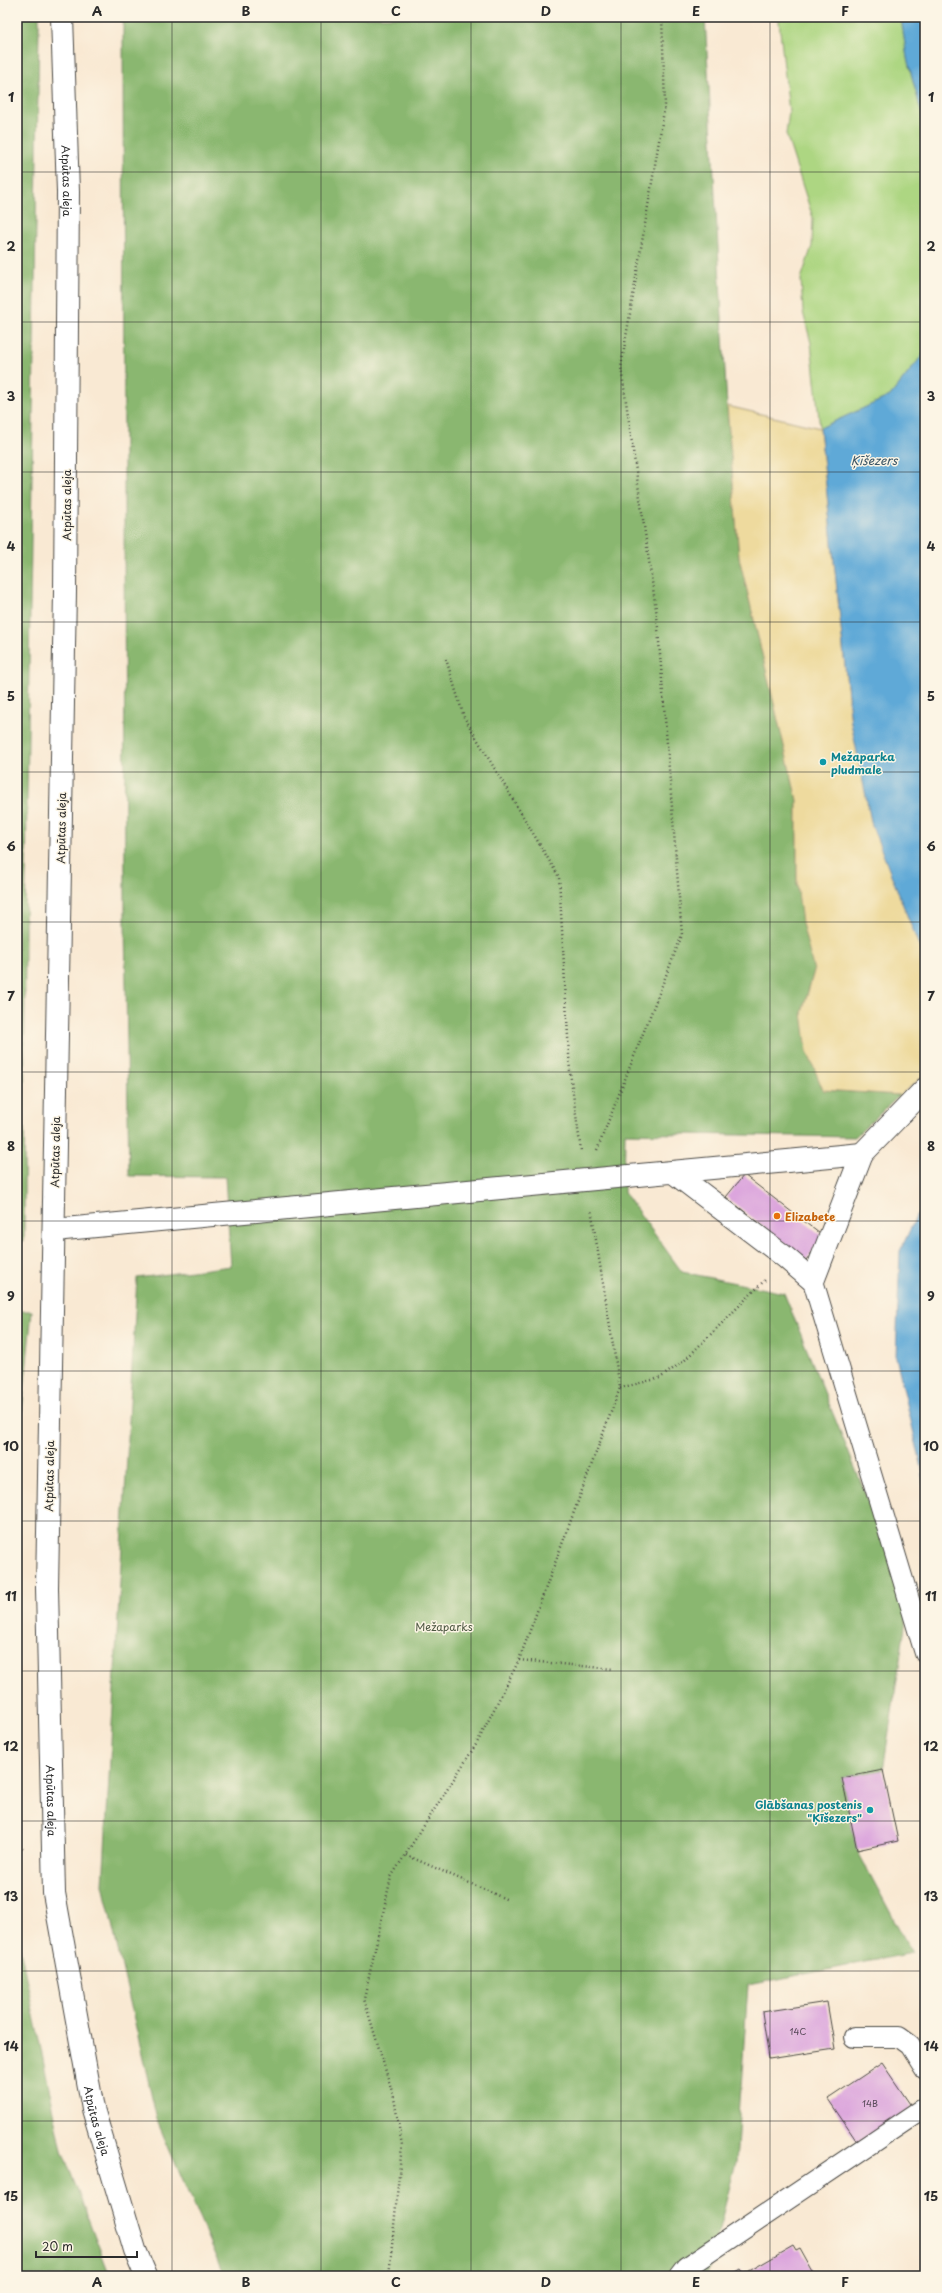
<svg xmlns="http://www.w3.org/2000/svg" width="942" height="2293" viewBox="0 0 942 2293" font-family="'Playpen Sans',sans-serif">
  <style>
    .green { fill: #add682; stroke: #6c8056 }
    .forest { fill: #8ab770; stroke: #5a714e }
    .sand { fill: #eeda9e; stroke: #8c8264 }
    .water { fill: #5fa9d7; stroke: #456a81 }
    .building { fill: #dba4dd }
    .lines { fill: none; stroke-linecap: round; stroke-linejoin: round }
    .lane-casing { stroke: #4a4844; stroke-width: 22 }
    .street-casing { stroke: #4a4844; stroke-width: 24 }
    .path { stroke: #4a4844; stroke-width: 2.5; stroke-dasharray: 1 3; stroke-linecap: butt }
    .lane { stroke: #fff; stroke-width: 20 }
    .street { stroke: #fff; stroke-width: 22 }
    .grid { fill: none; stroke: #2b2b2b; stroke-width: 1; stroke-opacity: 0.55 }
    .culture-dot { fill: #0f9aa8; stroke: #fcf5e5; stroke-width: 1.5 }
    .food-dot { fill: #e8710a; stroke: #fcf5e5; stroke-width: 1.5 }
    .labels { text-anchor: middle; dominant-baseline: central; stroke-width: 3; stroke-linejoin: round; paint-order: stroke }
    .number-label { font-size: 9px; fill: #574958 }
    .street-label { font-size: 11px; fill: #2b2b2b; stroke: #fcf5e5 }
    .culture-label { font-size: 11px; font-weight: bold; fill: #0d838f; stroke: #fcf5e5; text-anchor: start }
    .food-label { font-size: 11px; font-weight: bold; fill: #c56008; stroke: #fcf5e5; text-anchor: start }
    .park-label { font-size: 11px; fill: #4c5641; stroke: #fcf5e5 }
    .water-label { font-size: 12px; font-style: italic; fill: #3d5767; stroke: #fcf5e5 }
    .neatline { fill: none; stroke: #2b2b2b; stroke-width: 1.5 }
    .grid-label { font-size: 13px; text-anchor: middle; font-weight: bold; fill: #2b2b2b }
  </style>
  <rect width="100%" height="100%" fill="#fcf5e5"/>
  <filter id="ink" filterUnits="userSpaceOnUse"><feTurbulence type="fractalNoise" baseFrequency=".025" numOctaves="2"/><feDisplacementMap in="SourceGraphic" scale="8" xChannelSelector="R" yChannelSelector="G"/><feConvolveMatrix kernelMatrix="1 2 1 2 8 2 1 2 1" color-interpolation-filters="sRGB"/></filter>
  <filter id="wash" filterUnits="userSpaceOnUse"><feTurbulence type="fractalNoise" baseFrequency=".012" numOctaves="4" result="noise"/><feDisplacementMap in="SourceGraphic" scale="16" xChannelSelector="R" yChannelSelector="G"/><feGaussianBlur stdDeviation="0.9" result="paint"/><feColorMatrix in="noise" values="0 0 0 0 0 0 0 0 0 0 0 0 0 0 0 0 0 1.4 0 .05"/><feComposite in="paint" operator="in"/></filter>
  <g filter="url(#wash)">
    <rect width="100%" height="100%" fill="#f9e9d3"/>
    <path class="green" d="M780,17h121l6,41 18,68v226l-35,44 -70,32 -9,-85 -8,-31 -2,-33 11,-33 1,-28 -27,-84 3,-22 -10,-91z"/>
    <path class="forest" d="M17,17h22v10l-14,905 -1,309h-7z
      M123,17h582l22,389 12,151 58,243v84l17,87 -12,42 21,77 77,5 -45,42 -230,-4 -1,59 58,80 102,21 125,308 -26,169 -41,8 15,72 55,103 -164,32 -12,177 -29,114h-483l-66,-153 -55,-238 34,-607 94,-12 -6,-89 -96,-1 -4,-254z
      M17,1311h15l-15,150z
      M17,1934l45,216 48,126h-93z"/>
    <path class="sand" d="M727,406l93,22 31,295 74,238v114l-25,20 -77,-5 -16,-39 -5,-38 12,-42 -12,-48 -5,-39v-84l-58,-243z"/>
    <path class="water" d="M901,17h24v109l-18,-68z
      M925,352v609l-53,-135 -21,-103 -31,-295 70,-32z
      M925,1209v280l-3,-21 -26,-111 4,-106 17,-36z"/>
    <g id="blocks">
      <path class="building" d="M744,1175l80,62 -18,23 -80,-63z
        M883,1770l15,71 -41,9 -15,-72z
        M827,2002l8,47 -66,10 -7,-47z
        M882,2063l30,44 -54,36 -30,-44z
        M793,2246l3,5 4,-2 15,27h-84l10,-6 3,4z"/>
    </g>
  </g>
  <g filter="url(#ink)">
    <use href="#blocks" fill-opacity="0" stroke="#4a4844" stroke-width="1"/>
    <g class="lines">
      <defs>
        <path id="lane" d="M813,1281l112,372
          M854,2037h45l11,8 15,24
          M680,2276l7,-9 238,-160"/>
        <g id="street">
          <path id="s1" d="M62,17l6,175 -3,400 -18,996 7,305 39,216 42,141 11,26"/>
          <path d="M862,1154l63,-65"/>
          <path d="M54,1230l808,-76 -49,127 -28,-24 -112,-85"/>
        </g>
      </defs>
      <use href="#lane" class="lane-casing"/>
      <use href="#street" class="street-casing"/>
      <path class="path" d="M446,659l18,58 95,160 11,195 11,79
        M597,1150l85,-215 -25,-319 -36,-249 44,-262 -3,-88
        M17,1284h6
        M620,1388l40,-10 24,-17 82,-82
        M519,1660l94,9
        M17,1843l6,6
        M406,1855l102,45
        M389,2276l13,-131 -8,-47 -30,-99 27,-122 86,-134 42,-83 101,-272 -29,-179"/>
      <use href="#lane" class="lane"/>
      <use href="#street" class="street"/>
    </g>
  </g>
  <path class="grid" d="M172,17v2259M321,17v2259M471,17v2259M621,17v2259M770,17v2259M17,172h908M17,322h908M17,472h908M17,622h908M17,772h908M17,922h908M17,1072h908M17,1221h908M17,1371h908M17,1521h908M17,1671h908M17,1821h908M17,1971h908M17,2121h908"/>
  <g class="culture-dot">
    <circle cx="823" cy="762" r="4"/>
    <circle cx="870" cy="1810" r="4"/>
  </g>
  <circle class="food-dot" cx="777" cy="1216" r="4"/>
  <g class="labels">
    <g class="number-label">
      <text x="798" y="2031">14C</text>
      <text x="870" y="2103">14B</text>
    </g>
    <g class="street-label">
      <text stroke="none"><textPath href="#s1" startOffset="164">Atpūtas aleja</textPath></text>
      <text transform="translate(66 505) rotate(-90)">Atpūtas aleja</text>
      <text transform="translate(61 828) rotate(-89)">Atpūtas aleja</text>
      <text transform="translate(55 1152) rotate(-89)">Atpūtas aleja</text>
      <text transform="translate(49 1476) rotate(-89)">Atpūtas aleja</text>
      <text stroke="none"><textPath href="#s1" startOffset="1784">Atpūtas aleja</textPath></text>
      <text stroke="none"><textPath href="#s1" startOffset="2108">Atpūtas aleja</textPath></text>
    </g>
    <g class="culture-label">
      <text x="831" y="756">Mežaparka<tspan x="831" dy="13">pludmale</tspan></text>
      <text x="862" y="1804" text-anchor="end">Glābšanas postenis<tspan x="862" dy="13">"Ķīšezers"</tspan></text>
    </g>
    <g class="food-label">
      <text x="785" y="1216">Elizabete</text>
    </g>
    <g class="park-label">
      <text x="444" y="1626">Mežaparks</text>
    </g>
    <g class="water-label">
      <text x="874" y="460">Ķīšezers</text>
    </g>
  </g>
  <rect width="942" height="2293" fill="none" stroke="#fcf5e5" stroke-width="44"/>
  <path d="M36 2251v6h101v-6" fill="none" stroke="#2b2b2b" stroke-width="2"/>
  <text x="42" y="2251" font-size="12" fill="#2b2b2b" stroke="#fcf5e5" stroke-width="3" paint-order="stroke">20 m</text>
  <rect x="22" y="22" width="898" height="2249" class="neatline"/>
  <g class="grid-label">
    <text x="97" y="16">A</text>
    <text x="246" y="16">B</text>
    <text x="396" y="16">C</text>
    <text x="546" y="16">D</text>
    <text x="696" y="16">E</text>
    <text x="845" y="16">F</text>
    <text x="11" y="102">1</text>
    <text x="931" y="102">1</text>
    <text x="11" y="251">2</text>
    <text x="931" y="251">2</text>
    <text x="11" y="401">3</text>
    <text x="931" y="401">3</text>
    <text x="11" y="551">4</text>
    <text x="931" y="551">4</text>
    <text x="11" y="701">5</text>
    <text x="931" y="701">5</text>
    <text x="11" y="851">6</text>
    <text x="931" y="851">6</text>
    <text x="11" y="1001">7</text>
    <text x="931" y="1001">7</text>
    <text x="11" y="1151">8</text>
    <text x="931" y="1151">8</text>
    <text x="11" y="1301">9</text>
    <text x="931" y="1301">9</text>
    <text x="11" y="1451">10</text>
    <text x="931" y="1451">10</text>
    <text x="11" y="1601">11</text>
    <text x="931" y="1601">11</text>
    <text x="11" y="1751">12</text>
    <text x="931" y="1751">12</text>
    <text x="11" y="1901">13</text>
    <text x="931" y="1901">13</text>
    <text x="11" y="2051">14</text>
    <text x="931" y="2051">14</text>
    <text x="11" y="2201">15</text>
    <text x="931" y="2201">15</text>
    <text x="97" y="2287">A</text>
    <text x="246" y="2287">B</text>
    <text x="396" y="2287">C</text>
    <text x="546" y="2287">D</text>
    <text x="696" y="2287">E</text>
    <text x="845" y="2287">F</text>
  </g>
</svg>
